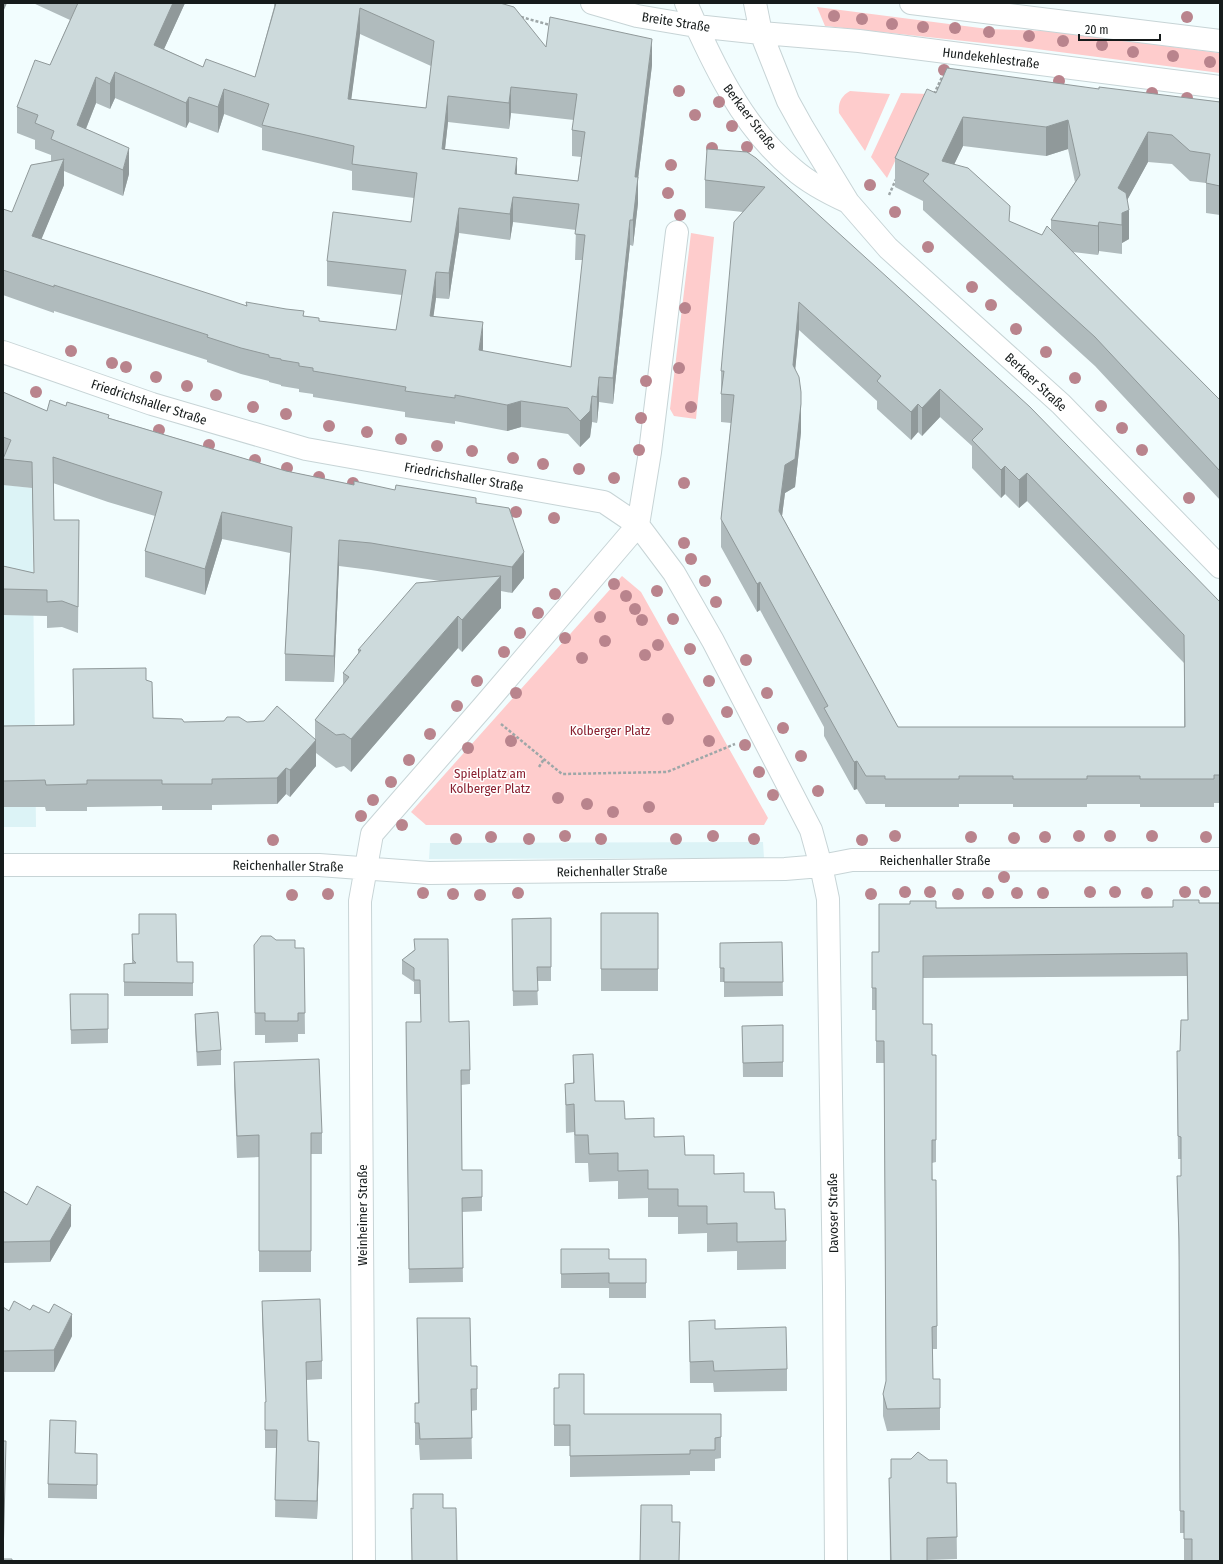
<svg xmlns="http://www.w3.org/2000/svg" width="1223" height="1564" viewBox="0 0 1223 1564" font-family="'Fira Sans Condensed',sans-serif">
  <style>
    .built { fill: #dcf3f6 }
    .green { fill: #fecccc }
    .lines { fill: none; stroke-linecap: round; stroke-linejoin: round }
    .street-casing { stroke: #c7d4d6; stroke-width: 24 }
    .secondary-casing { stroke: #c7d4d6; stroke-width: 24 }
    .path { stroke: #9ea7a8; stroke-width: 2.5; stroke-dasharray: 3 2; stroke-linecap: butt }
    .street { stroke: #fff; stroke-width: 22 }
    .secondary { stroke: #fff; stroke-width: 22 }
    .tree { fill: #b9848d }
    .wall { fill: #b0bbbd; fill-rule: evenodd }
    .shaded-wall { fill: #90999a }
    .building { fill: #cddadc; stroke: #90999a; fill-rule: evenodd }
    .labels { text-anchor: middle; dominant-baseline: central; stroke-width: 3; stroke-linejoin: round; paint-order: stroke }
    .street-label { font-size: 13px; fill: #161b1b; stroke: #fff }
    .park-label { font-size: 13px; fill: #8a2130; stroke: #fff }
  </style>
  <rect width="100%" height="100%" fill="#f2fdfe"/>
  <path class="built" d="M3,463l8,3 -5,19 26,3 4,339h-33z
    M763,842l1,16 -335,1 1,-16z"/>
  <path class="green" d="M817,7l171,22 62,2 170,22v20l-199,-26 -196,-21z
    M850,91l40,3 -25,57 -26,-38c-1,-10 2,-17 11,-22z
    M901,93l26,1 -40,84 -16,-21z
    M691,233l23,4 -18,182 -22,-3 -4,-7z
    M622,576l19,16 127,226 -4,7h-338l-15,-13z"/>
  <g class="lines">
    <defs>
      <path id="street" d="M3,352l149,52 154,45 298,53 34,23 12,-73 27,-220
        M3,865h316l110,8 356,-4 36,-3 31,-6 368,-1
        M364,1561l-4,-660 12,-67 110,-126 156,-183 36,48 39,68 98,189 10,36 7,33 6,389 2,273"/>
      <path id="secondary" d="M592,3l45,13 59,10 65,7 98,8 361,46
        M686,3c26,59 56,124 107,166 16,14 35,24 55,33
        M755,3l6,30 27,68 15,27 45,74 40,46 173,156 159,163
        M911,3l309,38"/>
    </defs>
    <use href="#street" class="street-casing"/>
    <use href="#secondary" class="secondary-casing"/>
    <path class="path" d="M521,17l29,8
      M934,94l8,-17
      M889,195l8,-18
      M501,724l61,50 105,-2 68,-28
      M539,767l5,-8"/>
    <use href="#street" class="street"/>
    <use href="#secondary" class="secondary"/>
  </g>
  <g class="tree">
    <circle cx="834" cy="16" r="6"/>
    <circle cx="1187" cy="17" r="6"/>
    <circle cx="862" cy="19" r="6"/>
    <circle cx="892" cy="24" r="6"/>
    <circle cx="923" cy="27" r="6"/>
    <circle cx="955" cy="28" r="6"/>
    <circle cx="989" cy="32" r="6"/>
    <circle cx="1029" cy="36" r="6"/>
    <circle cx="1063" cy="41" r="6"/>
    <circle cx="1102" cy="45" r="6"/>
    <circle cx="1133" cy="52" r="6"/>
    <circle cx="1173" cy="56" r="6"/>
    <circle cx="1210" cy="62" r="6"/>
    <circle cx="944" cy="70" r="6"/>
    <circle cx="1059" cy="81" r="6"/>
    <circle cx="679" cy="91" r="6"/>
    <circle cx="1152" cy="93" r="6"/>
    <circle cx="1187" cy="98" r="6"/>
    <circle cx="719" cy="102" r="6"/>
    <circle cx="695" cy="115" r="6"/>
    <circle cx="732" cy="126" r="6"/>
    <circle cx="747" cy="147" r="6"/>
    <circle cx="712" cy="148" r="6"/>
    <circle cx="671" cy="165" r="6"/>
    <circle cx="870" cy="185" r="6"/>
    <circle cx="668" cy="193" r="6"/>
    <circle cx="895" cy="212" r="6"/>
    <circle cx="680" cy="215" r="6"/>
    <circle cx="928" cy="247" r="6"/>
    <circle cx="972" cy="287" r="6"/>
    <circle cx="991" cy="305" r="6"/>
    <circle cx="685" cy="308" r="6"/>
    <circle cx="1016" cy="329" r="6"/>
    <circle cx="71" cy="351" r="6"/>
    <circle cx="1046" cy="352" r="6"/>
    <circle cx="112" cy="363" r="6"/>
    <circle cx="126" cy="367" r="6"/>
    <circle cx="679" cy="368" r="6"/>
    <circle cx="156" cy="377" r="6"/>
    <circle cx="1075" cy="378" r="6"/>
    <circle cx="646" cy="381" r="6"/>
    <circle cx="187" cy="386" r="6"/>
    <circle cx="36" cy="392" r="6"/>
    <circle cx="216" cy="395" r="6"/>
    <circle cx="1101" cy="406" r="6"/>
    <circle cx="253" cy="407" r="6"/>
    <circle cx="691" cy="407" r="6"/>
    <circle cx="286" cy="414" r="6"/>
    <circle cx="641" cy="418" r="6"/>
    <circle cx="329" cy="426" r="6"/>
    <circle cx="1122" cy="428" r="6"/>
    <circle cx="159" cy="430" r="6"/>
    <circle cx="367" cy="432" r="6"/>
    <circle cx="401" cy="439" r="6"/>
    <circle cx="209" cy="445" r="6"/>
    <circle cx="437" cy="446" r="6"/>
    <circle cx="639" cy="450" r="6"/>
    <circle cx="1142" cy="450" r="6"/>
    <circle cx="472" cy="451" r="6"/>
    <circle cx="513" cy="458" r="6"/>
    <circle cx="255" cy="460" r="6"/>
    <circle cx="543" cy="464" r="6"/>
    <circle cx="287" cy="468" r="6"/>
    <circle cx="579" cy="469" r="6"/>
    <circle cx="319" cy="477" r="6"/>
    <circle cx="614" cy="478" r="6"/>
    <circle cx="353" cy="483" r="6"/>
    <circle cx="684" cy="483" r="6"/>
    <circle cx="1189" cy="498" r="6"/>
    <circle cx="516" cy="512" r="6"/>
    <circle cx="554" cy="518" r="6"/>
    <circle cx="684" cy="543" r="6"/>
    <circle cx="691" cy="559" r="6"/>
    <circle cx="705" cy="581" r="6"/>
    <circle cx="614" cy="584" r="6"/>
    <circle cx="657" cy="591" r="6"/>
    <circle cx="555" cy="594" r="6"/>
    <circle cx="626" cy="596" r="6"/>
    <circle cx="716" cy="602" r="6"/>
    <circle cx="635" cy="609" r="6"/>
    <circle cx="538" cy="613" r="6"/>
    <circle cx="600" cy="617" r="6"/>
    <circle cx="673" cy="619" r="6"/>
    <circle cx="642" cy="620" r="6"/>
    <circle cx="520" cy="633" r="6"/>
    <circle cx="565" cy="638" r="6"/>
    <circle cx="605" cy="641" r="6"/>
    <circle cx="658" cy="645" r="6"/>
    <circle cx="690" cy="649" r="6"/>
    <circle cx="504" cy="652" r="6"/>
    <circle cx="645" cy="655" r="6"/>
    <circle cx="582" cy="658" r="6"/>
    <circle cx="746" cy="660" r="6"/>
    <circle cx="477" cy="681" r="6"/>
    <circle cx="709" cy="681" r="6"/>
    <circle cx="516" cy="693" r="6"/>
    <circle cx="767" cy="693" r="6"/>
    <circle cx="457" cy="706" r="6"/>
    <circle cx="727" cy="712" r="6"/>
    <circle cx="668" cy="719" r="6"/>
    <circle cx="783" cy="728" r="6"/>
    <circle cx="430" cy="734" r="6"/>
    <circle cx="511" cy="741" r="6"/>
    <circle cx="709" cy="741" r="6"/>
    <circle cx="745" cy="745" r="6"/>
    <circle cx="468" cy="748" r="6"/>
    <circle cx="801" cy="756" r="6"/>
    <circle cx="409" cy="760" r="6"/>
    <circle cx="759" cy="772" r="6"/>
    <circle cx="391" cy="782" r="6"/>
    <circle cx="818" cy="791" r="6"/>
    <circle cx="773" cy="795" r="6"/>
    <circle cx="558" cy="798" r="6"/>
    <circle cx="373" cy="800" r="6"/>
    <circle cx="587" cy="804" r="6"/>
    <circle cx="649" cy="807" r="6"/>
    <circle cx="613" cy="812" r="6"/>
    <circle cx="361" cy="816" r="6"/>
    <circle cx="402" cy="825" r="6"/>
    <circle cx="565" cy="836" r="6"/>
    <circle cx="713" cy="836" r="6"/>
    <circle cx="895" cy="836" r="6"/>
    <circle cx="1079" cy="836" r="6"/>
    <circle cx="1110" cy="836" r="6"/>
    <circle cx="1152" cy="836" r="6"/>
    <circle cx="491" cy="837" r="6"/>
    <circle cx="971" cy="837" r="6"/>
    <circle cx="1045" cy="837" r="6"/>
    <circle cx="1206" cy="837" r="6"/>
    <circle cx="1014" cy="838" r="6"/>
    <circle cx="456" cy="839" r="6"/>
    <circle cx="529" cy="839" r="6"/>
    <circle cx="601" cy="839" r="6"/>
    <circle cx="676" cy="839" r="6"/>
    <circle cx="754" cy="839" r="6"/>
    <circle cx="273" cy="840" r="6"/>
    <circle cx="862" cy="840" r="6"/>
    <circle cx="1004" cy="877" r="6"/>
    <circle cx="905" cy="892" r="6"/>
    <circle cx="930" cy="892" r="6"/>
    <circle cx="1090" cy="892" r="6"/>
    <circle cx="1115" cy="892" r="6"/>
    <circle cx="1185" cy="892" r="6"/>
    <circle cx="1205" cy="892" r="6"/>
    <circle cx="423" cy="893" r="6"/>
    <circle cx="518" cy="893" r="6"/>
    <circle cx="988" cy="893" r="6"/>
    <circle cx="1017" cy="893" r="6"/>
    <circle cx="1043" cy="893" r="6"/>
    <circle cx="1147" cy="893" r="6"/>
    <circle cx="328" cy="894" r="6"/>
    <circle cx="453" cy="894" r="6"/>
    <circle cx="871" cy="894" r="6"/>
    <circle cx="958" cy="894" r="6"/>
    <circle cx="292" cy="895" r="6"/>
    <circle cx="480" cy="895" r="6"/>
  </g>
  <path class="wall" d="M33,3h152l-21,46 39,18 52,10 19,-70v-4h226l46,44 106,18 -14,114v24l-5,43 -3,-1 -17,159 -14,-2 -2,21 -5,-1 -2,15 -10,10 -12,-13 -47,-7 -14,4 -52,-10v3l-50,-7v-5l-92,-15v-3l-14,-2v-3l-18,-3v-1l-12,-3v-1l-28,-7 -34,-12v-2l-153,-49v2l-51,-18v-86l9,3 39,-51v-6l-16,-6v-9l-18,-7v-26l33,-42 20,-45zM360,34l71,32 -5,42 -75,-9zM115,98l71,30 3,-6 29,11 6,-19 38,14v22l90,21v19l62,8 -3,24 -84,39v25l75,9 -6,35 -77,-9 -15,-5 -58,-10 -205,-67 23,-54v-14l59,25 6,-22 -43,-45 10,-26 14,6zM511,113l63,7 -2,10v26l9,1 -3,24 -61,-6 -72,-26 3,-27 61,7zM513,222l63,8 -1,30h8l-12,107 -88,-16v-3l-50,-32 3,-18 13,1 10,-66 51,7z
    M1099,89l121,13v113l-14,-2v-30l-16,-2 -18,-17 -24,-2 -21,38 2,39 -7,4v11l-23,-3 -1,4 -25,-3 147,148v100l-125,-134 -172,-156v-9l-28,-14v-29l41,-65zM963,146l83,10 22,-7 7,33 -24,38v11l-9,4 -32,-13 -56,-58z
    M747,152l473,450v201h-6v4h-74v-3h-53v3h-74v-3h-54v3h-74v-3h-19l-9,-15 -3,1 -30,-54v-9l-64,-117 -3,2 -36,-65v-28l10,-96 -10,-1v-51l22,-159 -38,-4v-28zM799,330l78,71v8l34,31 7,-8 4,4 18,-19 32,29v22l29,30 4,-4 14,14 8,-7 157,162v64h-286l-116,-211 3,-23 10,-6 6,-55v-12l-6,-51z
    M3,392l44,19 19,-5 43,12 177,53 68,14 41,5 81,13 48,75 -12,15 -11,-2v17l-39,44 -4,-4 -107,124 -7,-6 -8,2 -20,-15v13l-26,31 -4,-3 -9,10 -65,1v5h-50v-4l-75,1v4h-41l-1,-4h-42v-81l70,-1v-56l73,11 7,38 31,4h63l68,17v-19l28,-35v-12l15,-19v-4l82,-69 -69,-11 -32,-4 -5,116 -49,-1v-27l5,-101 -68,-14 -17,56 -60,-18v-26l10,-35 -47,-14 -55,-19 1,37h25l-1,113 -16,-6 -15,1v-12l-44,-1v-49l31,7 -2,-85 -29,-3z
    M1199,900l21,661h-36v-28h-4l-1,-272 -2,-85h4v-17h-3l-1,-86 3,-22 8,-31 -1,-44 -264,2v46l9,31h4v107l-4,1 5,163v23h-5l1,30h7v51l-53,1 -4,-15v-22l3,-12 -2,-319h-8v-53h-4v-58h7l57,-44 237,-1z
    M601,913h57v78h-57z
    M551,918v63h-14l1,24 -25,1 -1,-87z
    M132,934l45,28h16v34h-69v-32l8,-1z
    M276,940l19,8h9l1,86h-7v8l-33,1v-8h-10l-1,-90z
    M782,942l1,54 -59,1v-15h-4v-39z
    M414,950l35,72 21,48v14l-9,1 1,85h20v41l-20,1 1,70 -54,1 -3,-261h15l-1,-28h-6v-12l-12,-8v-14z
    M70,994h38v49l-37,1z
    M195,1014l26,36v15l-24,1 -2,-38z
    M783,1025v52h-40l-1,-51z
    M573,1055l22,46 90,54 59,37 31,17 11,32v28l-49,1v-19l-30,1v-19l-29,1v-17h-30v-19l-30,1v-18l-29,1 -1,-19h-13l-1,-31 -8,1 -1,-49 8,-1z
    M234,1062l88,71v21h-11v118h-52v-115l-22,1 -3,-74z
    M3,1191l24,14 44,21 -21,36 -47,1z
    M561,1249l48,10h37v39h-37v-10h-48z
    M262,1301l60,60v18l-16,1 2,61 11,19 -2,59 -42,-2 1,-69h-11v-46h1l-4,-83z
    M3,1307l6,4 63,25 -18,36h-51z
    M417,1318l54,48h6v44l-6,1 1,48 -52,1 -1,-15h-4v-42h3z
    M689,1321l26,8 72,40v22l-73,1 -1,-9h-23z
    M559,1374l25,40h137v44l-6,1v12h-25v4l-120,2v-31h-16v-58h5z
    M76,1436l-1,17 22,1v45l-49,-1v-14z
    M889,1478l58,5h9l1,76 -30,1v1h-37z"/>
  <path class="shaded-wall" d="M3,3h4l-4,9z
    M173,3h12l-31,68v-26z
    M360,8v26l-12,90v-25z
    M652,39v26l-14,114v24l-5,43v-26l2,-43z
    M115,72v26l-5,11v-25z
    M96,77v26l-19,48v-26z
    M511,87v26l-2,16v-26z
    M224,89v25l-6,19v-26z
    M448,96v26l-6,53v-26z
    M189,97v25l-3,6v-25z
    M963,117v29l-21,44v-29z
    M1068,120v29l-22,7v-29z
    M1148,132v30l-30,55v-29z
    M129,148v26l-6,22v-26z
    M517,158v26l-2,-10z
    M64,159v26l-32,77v-26z
    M513,197v25l-3,18v-26z
    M459,208v25l-10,66v-26z
    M1129,210v29l-7,4v11v-41z
    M630,220v25l-17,159v-26z
    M1099,222v29l-1,4v-29z
    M436,272v26l-6,44v-26z
    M799,302v28l-6,63v-28z
    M483,322v26l-4,28v-26z
    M599,377v25l-2,21v-26z
    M940,389v28l-18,19v-28z
    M801,392v40l-6,55 -10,6 -6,46v-28l6,-46z
    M592,396v26l-2,15 -10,10v-26z
    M521,401v26l-14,4v-26z
    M918,404v28l-7,8v-28z
    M1005,466v28l-4,4v-28z
    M1027,473v28l-8,7v-28z
    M222,512v27l-17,56v-26z
    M339,540v26l-5,116v-26z
    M524,552v26l-12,15v-26z
    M501,576v32l-39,44v-32z
    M760,582v28l-3,2v-28z
    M458,616v32l-107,124v-33z
    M316,740v26l-26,31v-27z
    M857,761v28l-3,1v-28z
    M286,768v26l-9,10v-26z
    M71,1205v21l-21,36v-21z
    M72,1314v22l-18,36v-22z
    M319,1442v18l-2,59v-18z"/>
  <path class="building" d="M78,3h95l-19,42 49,22 3,-8 49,18 21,-74h224l14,4 32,40 4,-30 102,22 -17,138h3l-5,43h-3l-17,158 -14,-1 -2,20 -5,-1 -2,15 -10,10 -12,-13 -47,-7 -14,4 -52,-10v3l-50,-7 1,-4 -93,-16v-3l-14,-2v-3l-18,-3v-1l-12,-2v-2l-28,-7 -34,-11 1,-2 -154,-50v2l-51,-17v-61l9,3 19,-47 33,-6 -32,77 215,70 -1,-4 40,7 18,2 -1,5 16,2v3l77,9 10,-60 -79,-9 6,-49 78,10 6,-49 -65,-9 2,-18 -92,-21 7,-21 -45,-15 -6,18 -29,-10 -3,6 -71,-31 -5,12 -14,-7 -19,48 52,23 -6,22 -72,-31 3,-8 -19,-8 3,-8 -21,-8 18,-47 15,5zM360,8l74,33 -8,67 -78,-9zM511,87l66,7 -5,36 13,2 -7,49 -63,-7 2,-16 -75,-9 6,-53 61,7zM513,197l66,7 -4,30 10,1 -14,132 -92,-17 4,-28 -53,-6 6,-44 13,1 10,-65 51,6z
    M947,68l152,21v-2l121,15v84l-14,-3 4,-29 -20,-3 -18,-16 -24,-3 -30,56 8,5 3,17 -7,3v12l-23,-3 -1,4 -47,-6 29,-45 -12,-55 -22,7 -83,-10 -21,44 26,7 42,38 -1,15 33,14 5,-9 173,174v71l-125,-134 -172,-156 6,-7 -34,-16 32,-69 9,4z
    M707,149l40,3 9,6 274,249 190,195v173h-6v4h-74v-3h-53v3h-74v-3h-54v3h-74v-3h-19l-9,-15 -3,1 -30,-54 4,-2 -68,-124 -3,2 -36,-65 13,-124 -13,-1 3,-23h-3l13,-149 31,-35 -60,-7zM799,302l82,74 -4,5 34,31 7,-8 4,4 18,-19 43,40 -11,11 29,30 4,-4 14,14 8,-7 157,162 1,92h-287l-119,-216 6,-46 10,-6 6,-55v-12l-2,-15 -6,-12z
    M3,392l44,19 3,-11 16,6 1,-4 42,13 -1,3 178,53 68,14v-4l41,9 1,-5 80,13v5l33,5 15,44 -12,15 -141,-24 -32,-3 -5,116 -49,-2 7,-127 -70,-15 -17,57 -60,-18 17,-59 -54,-17 -55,-18 1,63h25l-1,87 -16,-6 -15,1v-12l-44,-1v-23l31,7 -2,-111 -29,-3 8,-19 -8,-3z
    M501,576l-39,44 -4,-4 -107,123 -7,-5 -8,1 -21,-15 34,-43 -6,-4 18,-23h-3l58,-67z
    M146,668v12l6,2 1,36 29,1 2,3 40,-1 3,-4h12l8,5 17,-1 13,-15 39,34 -26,30 -4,-2 -9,10 -65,1v5h-50v-4h-75v4l-41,1 -1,-5 -42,1v-55l71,-1 -1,-56z
    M1173,900h26v3h21v658h-28v-22h-8v-28h-4l-1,-272 -2,-63h4v-39l-3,-1 -1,-85h3l1,-31h7l-1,-67 -264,3v68h9v31h4v85h-4v40h4l1,146 -5,1 1,52h7v29l-53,1 -4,-15 3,-13 -2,-340h-8v-53h-4v-36h7v-48h31v-3h26v7l237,-1z
    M601,913h57v56h-57z
    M139,914h37l1,48h16v21l-69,-1v-18l12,-1 -3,-3 -1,-26h7z
    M551,918v49h-14l1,24h-25l-1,-72z
    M261,936h10l5,4h19v8h9l1,65h-7v8h-33v-8h-10l-1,-68z
    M414,939h34l1,83 20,-1 1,49h-9l1,100h20v27l-20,1 1,70 -54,1 -3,-247h15l-1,-42h-6v-12l-12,-8 13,-10z
    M782,942l1,40h-59v-14h-4v-25z
    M70,994h38v35l-37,1z
    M218,1012l3,38 -24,2 -2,-38z
    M783,1025v37l-40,1 -1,-37z
    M593,1054l2,47h29l1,18 29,-1v19l30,-1 1,19h29v19l30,-1v19h30l1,17h10l1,32 -49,1v-19l-30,1v-18h-29v-17h-30v-19l-30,1v-18l-29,1 -1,-19h-13l-1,-31 -8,1 -1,-21 9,-1 -1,-28z
    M319,1059l3,74h-11v118h-52v-116l-22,1 -3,-74z
    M37,1186l34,19 -21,36 -47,1v-51l24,14z
    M561,1249h48v10h37v24h-37v-10l-48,1z
    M320,1299l2,62 -16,1 2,79 11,1 -2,59 -42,-1 2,-70h-12v-28h1l-4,-101z
    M14,1301l16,9 3,-5 16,8 5,-9 18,10 -18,36 -51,1v-44l6,4z
    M417,1318h53l1,48h6v23h-6l1,49 -52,1 -1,-16h-4v-20h4z
    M715,1320v9l71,-2 1,42 -73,2 -1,-10 -23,1 -1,-41z
    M559,1374h25v40h137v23l-6,1v12h-25v4l-120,2v-31h-16v-37h5z
    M50,1420l26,1 -1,32 22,1v31l-49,-1z
    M3,1441h3l-3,118h9v2h-9z
    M918,1452l11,8h18v23h9l1,54 -30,1v23h-36l-2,-83h2v-19h20z
    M413,1494h30v14h13l1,53h-45l-1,-53 2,1z
    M641,1505h31v17h8l-1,39h-39z"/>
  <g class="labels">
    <g class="street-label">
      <text transform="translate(676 22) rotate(9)">Breite Straße</text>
      <text transform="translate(991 58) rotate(7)">Hundekehlestraße</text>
      <text transform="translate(750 117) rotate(53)">Berkaer Straße</text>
      <text transform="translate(1036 382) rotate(43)">Berkaer Straße</text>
      <text transform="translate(149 402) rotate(18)">Friedrichshaller Straße</text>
      <text transform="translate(464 477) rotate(10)">Friedrichshaller Straße</text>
      <text x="935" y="860">Reichenhaller Straße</text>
      <text transform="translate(288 866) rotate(1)">Reichenhaller Straße</text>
      <text transform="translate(612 871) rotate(-1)">Reichenhaller Straße</text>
      <text transform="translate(833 1213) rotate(-91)">Davoser Straße</text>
      <text transform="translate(362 1215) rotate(-90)">Weinheimer Straße</text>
    </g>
    <g class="park-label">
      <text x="610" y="730">Kolberger Platz</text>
      <text x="490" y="773">Spielplatz am<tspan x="490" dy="15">Kolberger Platz</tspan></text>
    </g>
  </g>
  <rect width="1223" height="1564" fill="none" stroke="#161b1b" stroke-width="8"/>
  <path d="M1079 34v6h81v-6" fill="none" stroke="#161b1b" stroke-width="2"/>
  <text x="1085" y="34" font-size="12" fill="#161b1b" stroke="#ffffff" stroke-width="3" paint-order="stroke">20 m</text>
</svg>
